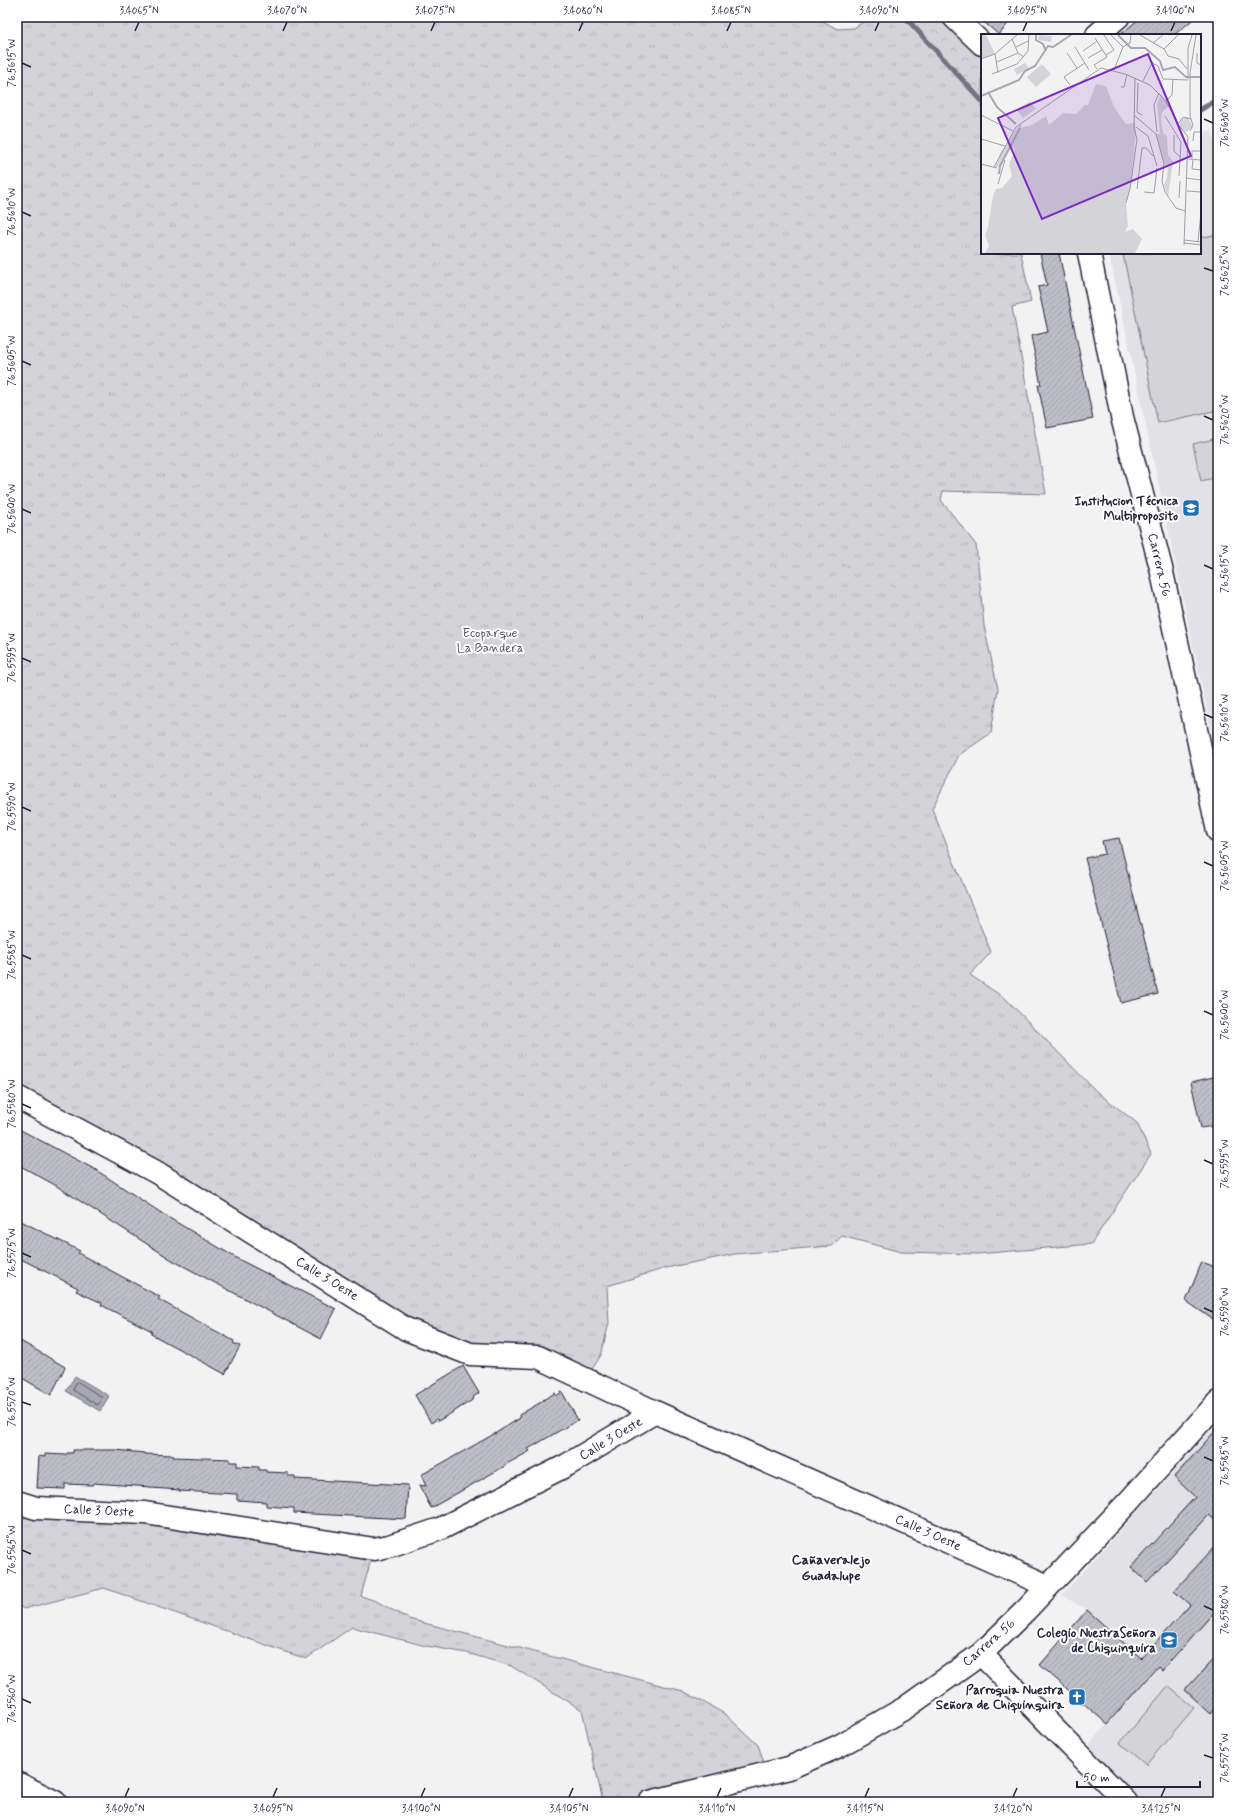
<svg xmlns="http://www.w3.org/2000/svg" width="1235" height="1819" viewBox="0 0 1235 1819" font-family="Mynerve,sans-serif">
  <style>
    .built { fill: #e2e2e6 }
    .grass { fill: url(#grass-tufts); stroke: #7a7a8a }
    .forest { fill: url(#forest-crowns); stroke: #7a7a8a }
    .pitch { fill: #d3d3d8; stroke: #7a7a8a }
    .water { fill: #a8a8b2; stroke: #727282 }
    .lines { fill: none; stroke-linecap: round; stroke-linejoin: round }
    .shore { stroke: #58586b; stroke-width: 1 }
    .stream { stroke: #727282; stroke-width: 5 }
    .building { fill: url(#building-hatch); stroke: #22223b }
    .minor-casing { stroke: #22223b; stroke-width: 25 }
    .major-casing { stroke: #22223b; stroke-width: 25 }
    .minor { stroke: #fff; stroke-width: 22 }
    .major { stroke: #fff; stroke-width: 22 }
    .ticks { fill: none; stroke: #22223b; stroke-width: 1.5 }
    .labels { text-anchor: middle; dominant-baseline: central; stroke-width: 4; stroke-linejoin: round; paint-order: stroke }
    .poi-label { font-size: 13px; font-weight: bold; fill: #22223b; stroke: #fff; text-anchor: end }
    .street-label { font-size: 13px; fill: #22223b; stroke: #fff }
    .park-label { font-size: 13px; fill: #57576a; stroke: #fff }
    .neighbourhood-label { font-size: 14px; font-weight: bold; fill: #22223b; stroke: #fff }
    .inset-river { fill: none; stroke: #a8a8b2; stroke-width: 2 }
    .inset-road { fill: none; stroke: #9f9fa9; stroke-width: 1 }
    .view { fill: #7b2cbf; fill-opacity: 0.15; stroke: #7b2cbf; stroke-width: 2 }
    .inset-edge { fill: none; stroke: #22223b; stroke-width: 2 }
    .neatline { fill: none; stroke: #22223b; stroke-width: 1.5 }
    .ticks-label { font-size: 10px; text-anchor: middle; fill: #22223b }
  </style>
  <defs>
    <pattern id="grass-tufts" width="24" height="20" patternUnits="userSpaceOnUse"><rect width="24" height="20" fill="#d3d3d8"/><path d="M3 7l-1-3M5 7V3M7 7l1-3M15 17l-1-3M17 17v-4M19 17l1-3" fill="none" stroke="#b5b5ba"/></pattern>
    <pattern id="forest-crowns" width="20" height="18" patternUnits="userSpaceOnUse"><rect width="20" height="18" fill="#d3d3d8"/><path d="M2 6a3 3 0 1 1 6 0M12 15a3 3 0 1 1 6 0" fill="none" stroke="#b5b5ba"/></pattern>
    <pattern id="building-hatch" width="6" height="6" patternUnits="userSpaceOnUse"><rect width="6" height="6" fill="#bebec6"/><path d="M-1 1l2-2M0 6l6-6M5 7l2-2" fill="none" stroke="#a3a3ab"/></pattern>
  </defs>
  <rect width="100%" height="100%" fill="#f2f2f3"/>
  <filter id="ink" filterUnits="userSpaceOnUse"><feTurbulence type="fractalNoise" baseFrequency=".025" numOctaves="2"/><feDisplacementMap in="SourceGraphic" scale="8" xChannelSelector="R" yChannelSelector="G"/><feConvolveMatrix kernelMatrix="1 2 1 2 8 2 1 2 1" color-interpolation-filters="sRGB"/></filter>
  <g filter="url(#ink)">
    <path class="built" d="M1212,130l6,24v608l-109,-509h91v-119z
      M1218,1423v379h-92l-46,-47 75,-85 -68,-60 -25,-15z"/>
    <path class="grass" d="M17,17h799l21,12 17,-1 17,-11h34l77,84v152h39l10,49 -19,5 34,187 -103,-3 -2,9 35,45 8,81 14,63 -7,44 -32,22 -27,54 59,143 -21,23 36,24 90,92 41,32 14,31 -60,90 -113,10 -77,-2 -59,-16 -11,10 -96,8 -69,14 -59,18 2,37 -8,32 -15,24 -48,-22 -68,-3 -453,-257z
      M36,1508l338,41 -13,47 15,5 33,18 274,72 42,23 33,31 10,29 -118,28h-47l-21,-92 -71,-44 -44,-13 -41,-7 -74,-19 -46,32 -202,-71 -80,21 -7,-4v-80z"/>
    <path class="forest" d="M905,17h49l28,27v57z"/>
    <path class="pitch" d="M1218,234v176l-60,13 -35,-169 6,-1h71v-15z
      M1218,438v39l-17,4 -8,-37z
      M1168,1686l26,22 -48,57 -26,-22z"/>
    <path class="water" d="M75,1376l34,20 -9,15 -34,-20z"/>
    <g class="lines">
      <path class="shore" d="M78,1382l24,15 -3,7 -2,1 -24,-15 3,-7z"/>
      <path class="stream" d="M905,17l77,84
        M1200,110l18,-11"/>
    </g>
    <path class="building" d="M978,17h35l-14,18z
      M1141,17h55l-22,18h-54z
      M1040,253h19l34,166 -46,9 -9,-43h3l-10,-49 17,-4 -10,-45 9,-2z
      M1119,838l39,156 -37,9 -36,-145 20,-4 -3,-13z
      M1218,1076v49l-17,3 -10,-46z
      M17,1128l79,42 70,46 72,43 98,50 -15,30 -149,-79 -117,-75 -38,-21z
      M17,1219l63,32 -2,2 82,44 -2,2 7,4 69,38 -1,2 7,3 -15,28 -74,-40 1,-3 -51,-26 1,-2 -26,-12 2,-3 -61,-31z
      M1202,1262l16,6v55l-32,-22z
      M17,1339l48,28 -14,28 -34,-20z
      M463,1366l16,27 -6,4 1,2 -24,15 -12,7 -1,-2 -6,4 -16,-28z
      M562,1392l16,28 -50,29 2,2 -25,14v1l-74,42 -12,-23 7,1 -5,-11 75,-42 24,-15 -1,-3 24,-14v-1l12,-7 1,3z
      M1218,1428v95l-9,-8 -62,67 -16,-15 64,-70 -21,-20z
      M73,1450h43l28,3v1l29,1v2l57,2v3h7v4l22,1v3h7v2l22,1v3h7v3l113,6 -2,34 -112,-6v-5l-28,-2v-4l-29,-2v-6l-58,-3v-1l-28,-2v-1l-58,-4v2l-28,-1v5l-28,-1 2,-32 6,1v-3l21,1 1,-2h6z
      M1218,1543v65l-56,62 -4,-4 -51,58 -67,-59 47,-55 54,48 49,-53 -16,-14z
      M1218,1654v52l-7,8 -26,-24z"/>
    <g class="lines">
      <defs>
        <path id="minor" d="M954,17l28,27
          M1097,35l21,-18
          M1089,253l33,164 39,151 57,263
          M17,1097l139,75 250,157 64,25 68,3 117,55 393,174
          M17,1502l19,6 109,5 229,36 15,-3 51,-17 127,-64 88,-53
          M981,1654l145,148
          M650,1802l139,-34 50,-22 66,-38 76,-54 45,-44 104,-110 88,-98"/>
        <path id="major" d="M17,1783l38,19"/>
      </defs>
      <use href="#minor" class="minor-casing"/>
      <use href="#major" class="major-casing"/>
      <use href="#minor" class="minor"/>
      <use href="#major" class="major"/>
    </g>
  </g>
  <path class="ticks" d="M135,31l4,-9M283,31l4,-9M431,31l4,-9M579,31l4,-9M727,31l4,-9M875,31l4,-9M1023,31l4,-9M1171,31l4,-9M22,63l9,4M1204,119l9,4M22,212l9,4M1204,268l9,3M22,361l9,4M1204,416l9,4M22,509l9,4M1204,565l9,4M22,658l9,4M1204,714l9,4M22,807l9,4M1204,862l9,4M22,955l9,4M1204,1011l9,4M22,1104l9,4M1204,1160l9,4M22,1253l9,4M1204,1308l9,4M22,1402l9,3M1204,1457l9,4M22,1550l9,4M1204,1606l9,4M22,1699l9,4M1204,1755l9,3M125,1797l4,-9M273,1797l4,-9M421,1797l4,-9M569,1797l4,-9M717,1797l4,-9M865,1797l4,-9M1013,1797l4,-9M1161,1797l4,-9"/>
  <defs>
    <symbol id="school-square" viewBox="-11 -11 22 22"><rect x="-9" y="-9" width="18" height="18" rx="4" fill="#1f6fb2" stroke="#fff"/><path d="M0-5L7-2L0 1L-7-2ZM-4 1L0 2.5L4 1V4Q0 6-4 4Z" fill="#fff"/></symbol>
    <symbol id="church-square" viewBox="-11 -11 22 22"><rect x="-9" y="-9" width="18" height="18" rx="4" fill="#1f6fb2" stroke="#fff"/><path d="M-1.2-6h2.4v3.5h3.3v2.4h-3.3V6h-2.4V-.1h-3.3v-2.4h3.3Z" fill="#fff"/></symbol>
  </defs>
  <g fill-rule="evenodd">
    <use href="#school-square" x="1181" y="498" width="20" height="20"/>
    <use href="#school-square" x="1159" y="1630" width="20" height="20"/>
    <use href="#church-square" x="1067" y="1687" width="20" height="20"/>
  </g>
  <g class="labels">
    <g class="poi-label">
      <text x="1178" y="501">Institucion Técnica<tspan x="1178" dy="15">Multiproposito</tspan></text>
      <text x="1156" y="1633">Colegio NuestraSeñora<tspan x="1156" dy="15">de Chiquinquira</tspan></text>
      <text x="1064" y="1690">Parroquia Nuestra<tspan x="1064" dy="15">Señora de Chiquinquira</tspan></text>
    </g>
    <g class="street-label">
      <text transform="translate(1159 565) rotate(77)">Carrera 56</text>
      <text transform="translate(327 1279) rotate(32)">Calle 3 Oeste</text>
      <text transform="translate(611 1439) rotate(-31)">Calle 3 Oeste</text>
      <text transform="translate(99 1511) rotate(3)">Calle 3 Oeste</text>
      <text transform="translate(928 1533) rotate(24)">Calle 3 Oeste</text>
      <text transform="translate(989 1643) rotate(-41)">Carrera 56</text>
    </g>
    <g class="park-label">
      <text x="490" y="633">Ecoparque<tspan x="490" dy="15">La Bandera</tspan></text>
    </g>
    <g class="neighbourhood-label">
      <text x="831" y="1560">Cañaveralejo<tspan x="831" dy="16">Guadalupe</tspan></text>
    </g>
  </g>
  <g transform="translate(981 34)">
    <rect width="220" height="220" fill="#f2f2f3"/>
    <path d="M115,50l10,2 8,21 12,17 9,-1 1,10 -6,56 -4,14 2,23 -3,6 8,-3 9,10 -7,14h-150l4,-7 -4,-11 3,-8 5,-31 3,-7 6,-1 10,-12 -3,-11 6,-16 -4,-3 9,-18 12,-3 14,-9 3,9 14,-12 13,1 9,-9h3zM180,60l8,12 -7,6 -1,7 2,14 4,3 1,19 5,6 -5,36 -4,-13 3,-6 1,-13 -4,-1 -8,-30h4l-3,-30zM207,83l5,10 -7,5 -7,-4 2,-9z" fill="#d3d3d8"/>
    <path d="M39,90l2,2 -23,41h-4l5,-14z" fill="#d3d3d8"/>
    <path d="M0,1h5l9,19 -14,5z" fill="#d3d3d8"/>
    <path d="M58,1l13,1 -1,6 -13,-2zM44,29l4,5 -12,7 -3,-6zM61,30l9,10 -15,13 -9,-10zM49,67l6,8 -13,9 -6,-8z" fill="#d3d3d8"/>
    <path class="inset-river" d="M55,1v5l7,4 3,7M137,1l13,13h14l15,13 3,9 12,-3 11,10h15M7,58l9,15 19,17M0,62l38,-16 6,-9 10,-5 13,-20 5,1 18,-12M18,140l1,-8 20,-38"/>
    <path class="inset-road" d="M123,1l10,15 -8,5M130,1l12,12M159,1l24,14 4,7 11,3 8,10M114,4l12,19 -13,8 3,4M31,5l6,14 6,4M172,9l10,-8M35,13l12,-6M94,13l14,23M142,13l7,-4 1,-8M183,15l14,-14M102,17l14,-10M86,19l10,15M216,19v10l4,2M14,20l3,19M107,24l14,-8M0,25l14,-5 22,-19M16,28l21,-9M133,36l9,-23M11,40l25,-10 11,-13 1,-16M207,45v-31l4,-13M162,47l9,-18 6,3 5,13 25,1M157,49l-1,29 5,3M89,51l-6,-8 21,-14M140,53h3l3,-13M185,67l6,-6 1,-16M0,81l32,16M154,82l21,18 8,30 -2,17 3,11 11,16 9,3M184,82l16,26 -2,34M155,93l12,9 9,30M209,97l3,-6 -3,-9v-43l6,-38M176,98l-3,-27 5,-12M193,101v16l6,6M0,105l24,7M212,107l1,-9h7M208,125l12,1M211,125v-8h9M212,126l-1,9 9,1M0,130l16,4M13,133l22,-40 85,-59 24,6 25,11 15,15 13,23M205,144l15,2M17,150l7,-24M156,155l5,-41h4l7,8M206,157l14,1M163,158l10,1 3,-25M198,164l1,-17M145,169l4,-14 7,-50 -3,-11 1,-50M203,206l17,2M217,208l3,-30M203,209l17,2M203,211l4,-108 -10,-13 5,-7 8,2"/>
    <path class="view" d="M167,20l43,102 -149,63 -44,-101z"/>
    <rect width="220" height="220" class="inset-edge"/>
  </g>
  <rect width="1235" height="1819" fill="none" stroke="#fff" stroke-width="44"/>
  <path d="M1077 1781v6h123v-6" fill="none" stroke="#22223b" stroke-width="2"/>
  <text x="1083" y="1781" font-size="12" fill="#22223b" stroke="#ffffff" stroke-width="3" paint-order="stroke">50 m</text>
  <rect x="22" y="22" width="1191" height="1775" class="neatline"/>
  <g class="ticks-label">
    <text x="139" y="14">3.4065°N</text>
    <text x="287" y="14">3.4070°N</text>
    <text x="435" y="14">3.4075°N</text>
    <text x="583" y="14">3.4080°N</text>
    <text x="731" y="14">3.4085°N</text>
    <text x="879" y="14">3.4090°N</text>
    <text x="1027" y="14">3.4095°N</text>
    <text x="1175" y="14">3.4100°N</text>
    <text transform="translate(11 63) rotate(-90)" y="4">76.5615°W</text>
    <text transform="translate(1224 123) rotate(-90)" y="4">76.5630°W</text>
    <text transform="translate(11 212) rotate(-90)" y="4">76.5610°W</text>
    <text transform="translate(1224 271) rotate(-90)" y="4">76.5625°W</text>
    <text transform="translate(11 361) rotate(-90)" y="4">76.5605°W</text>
    <text transform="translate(1224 420) rotate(-90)" y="4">76.5620°W</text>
    <text transform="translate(11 509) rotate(-90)" y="4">76.5600°W</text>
    <text transform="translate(1224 569) rotate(-90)" y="4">76.5615°W</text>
    <text transform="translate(11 658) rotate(-90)" y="4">76.5595°W</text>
    <text transform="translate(1224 718) rotate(-90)" y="4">76.5610°W</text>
    <text transform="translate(11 807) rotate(-90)" y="4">76.5590°W</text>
    <text transform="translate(1224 866) rotate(-90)" y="4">76.5605°W</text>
    <text transform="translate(11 955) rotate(-90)" y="4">76.5585°W</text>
    <text transform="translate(1224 1015) rotate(-90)" y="4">76.5600°W</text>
    <text transform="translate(11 1104) rotate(-90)" y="4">76.5580°W</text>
    <text transform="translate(1224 1164) rotate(-90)" y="4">76.5595°W</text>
    <text transform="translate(11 1253) rotate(-90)" y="4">76.5575°W</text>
    <text transform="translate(1224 1312) rotate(-90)" y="4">76.5590°W</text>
    <text transform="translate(11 1402) rotate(-90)" y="4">76.5570°W</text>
    <text transform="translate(1224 1461) rotate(-90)" y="4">76.5585°W</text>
    <text transform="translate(11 1550) rotate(-90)" y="4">76.5565°W</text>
    <text transform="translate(1224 1610) rotate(-90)" y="4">76.5580°W</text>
    <text transform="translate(11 1699) rotate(-90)" y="4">76.5560°W</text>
    <text transform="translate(1224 1758) rotate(-90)" y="4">76.5575°W</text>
    <text x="125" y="1812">3.4090°N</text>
    <text x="273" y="1812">3.4095°N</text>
    <text x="421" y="1812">3.4100°N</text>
    <text x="569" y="1812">3.4105°N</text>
    <text x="717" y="1812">3.4110°N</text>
    <text x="865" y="1812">3.4115°N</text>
    <text x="1013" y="1812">3.4120°N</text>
    <text x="1161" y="1812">3.4125°N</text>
  </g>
</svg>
